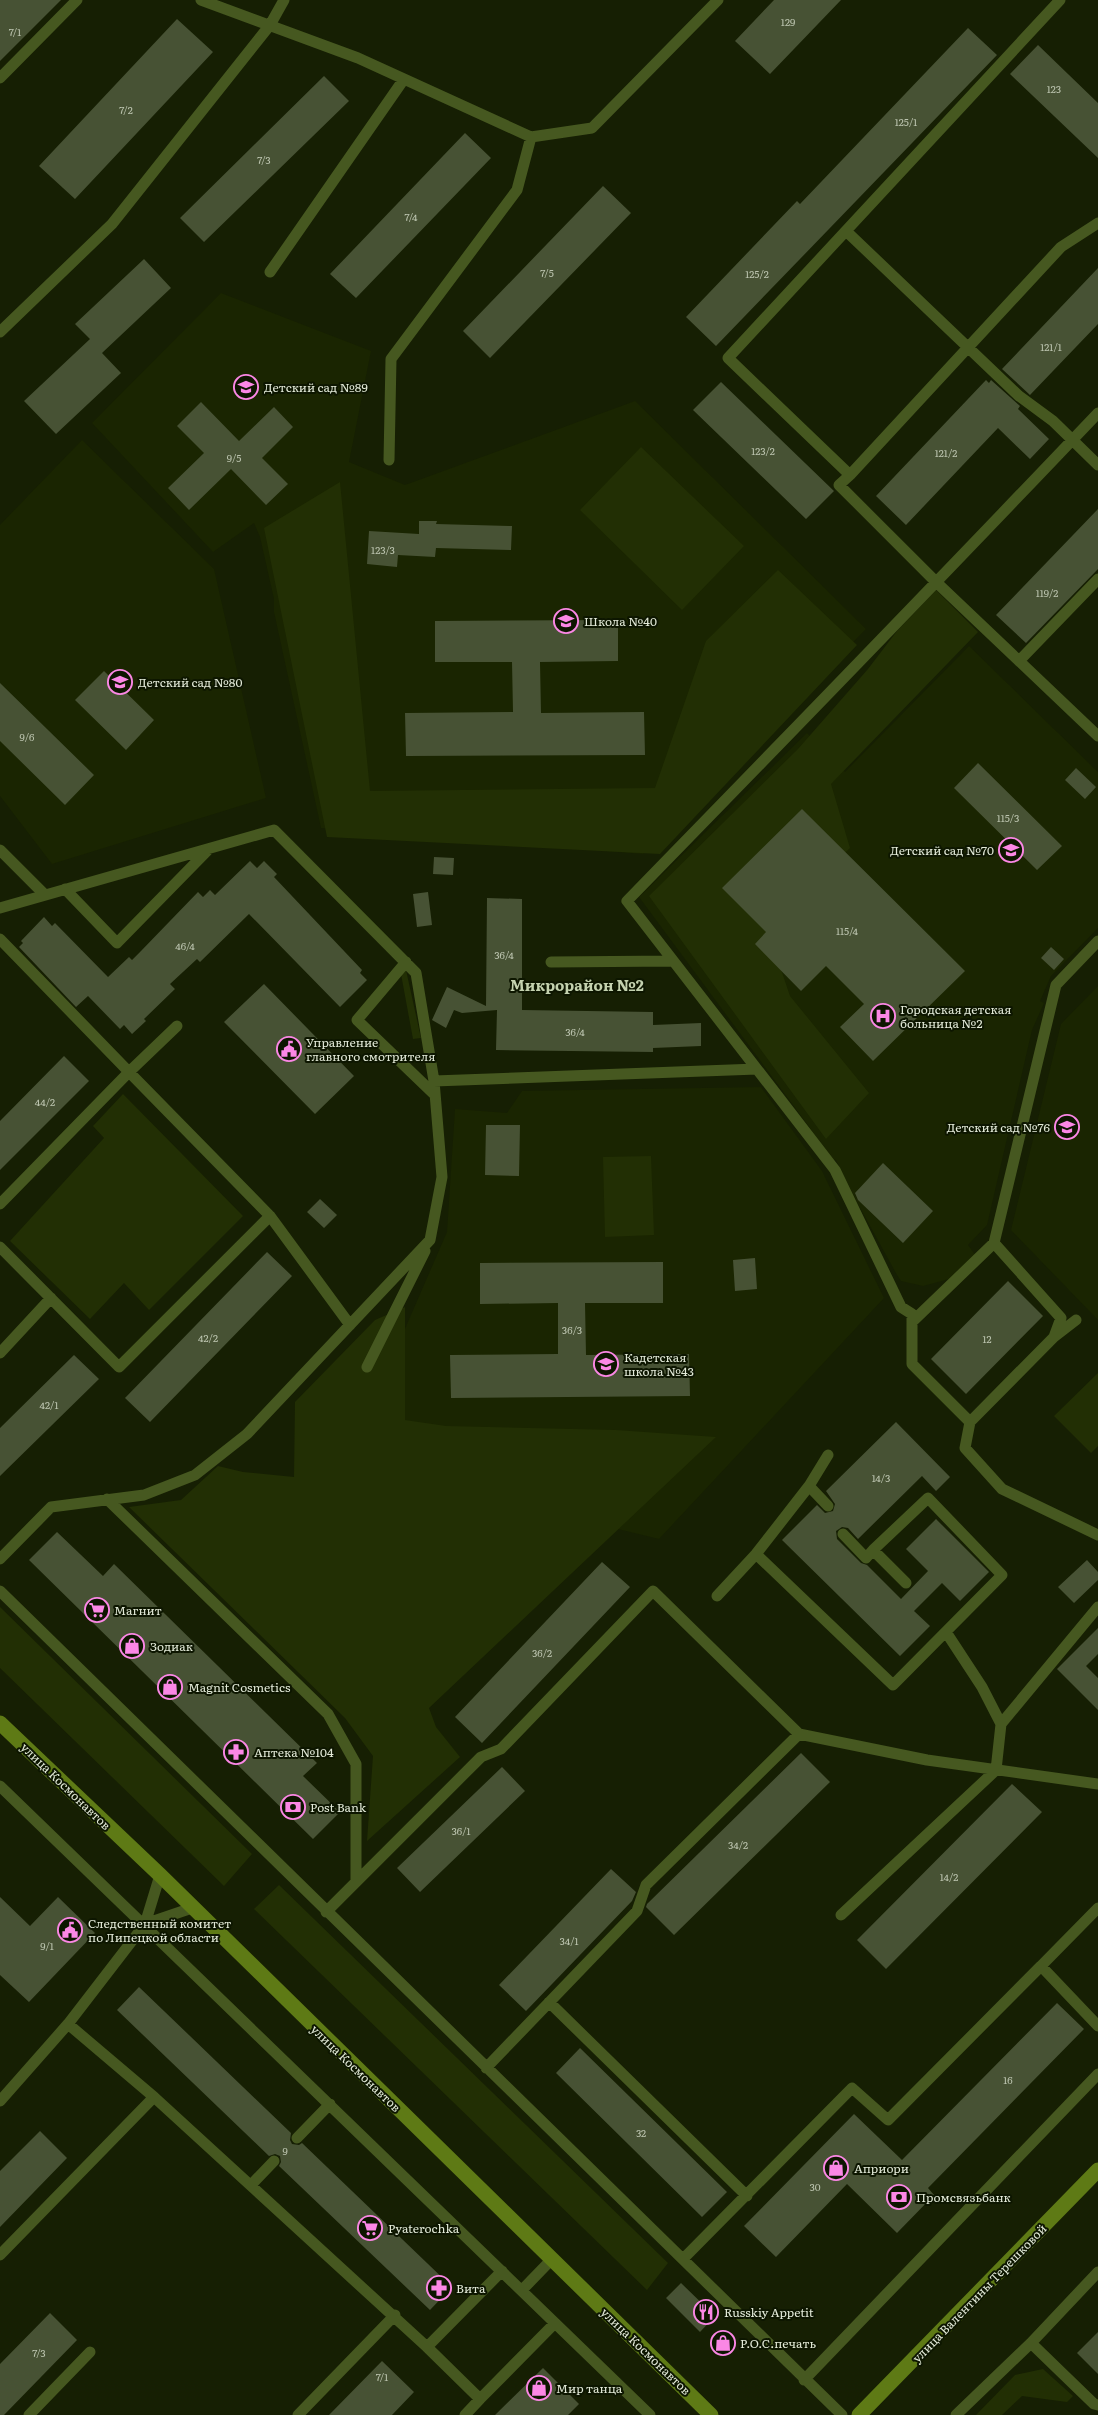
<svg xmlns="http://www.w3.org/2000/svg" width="1098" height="2415" viewBox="0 0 1098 2415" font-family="Literata,serif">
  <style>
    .built { fill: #1a2501 }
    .green { fill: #222f04 }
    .building { fill: #475234 }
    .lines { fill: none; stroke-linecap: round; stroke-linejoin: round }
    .lane { stroke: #465820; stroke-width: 11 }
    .secondary { stroke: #5e7a15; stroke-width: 15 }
    .labels { text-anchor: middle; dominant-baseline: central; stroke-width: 4; stroke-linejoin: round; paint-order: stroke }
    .number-label { font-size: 10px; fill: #bcc4af }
    .poi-label { font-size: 12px; fill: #e3ead8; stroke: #0d1600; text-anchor: start }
    .street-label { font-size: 12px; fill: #e3ead8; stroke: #0d1600 }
    .quarter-label { font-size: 15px; font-weight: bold; fill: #c4d2af; stroke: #0d1600 }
  </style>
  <rect width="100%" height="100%" fill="#161f03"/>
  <path class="built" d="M221,293l150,58 -22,111 56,23 230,-84 231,228 -223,225 -322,-26 -47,-216v-13l-14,-62 -6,-14 -41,29 -121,-129z
    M82,440l132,129 52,229 -214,66 -52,-68v-271z
    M969,646l129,126v156l-47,48 -11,25 4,2 -12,27 -45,195 -19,20 8,11 -16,20 -37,10 -22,-5 -4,-6 -44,-80 -17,-35 -9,-1 -17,-31 -171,-231 168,-164 38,39z
    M1098,986v334l-87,-90 50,-206z
    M761,1087l61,84 62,127 -225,241 -119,-29 -179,-80 86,-198 8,-123 52,4 15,-22z"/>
  <path class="green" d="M641,447l103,99 -62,64 -102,-100z
    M340,482l30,309 285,-3 51,-147 72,-71 79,75 -197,209 -333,-17 -63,-309z
    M936,590l42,42 -147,152 19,64 -83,80 23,68 79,97 -43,46 -177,-243 149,-147 70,-80 29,-38z
    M406,970l15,68 -8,1 -12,-65z
    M123,1094l120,122 -94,94 -25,-27 -34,36 -80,-78 94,-103 -11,-12z
    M651,1156l3,79 -49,2 -2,-80z
    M405,1307v113l41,6 170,4 100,7 -287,271 7,19 24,30 -93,84 6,-85 -28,-38 -216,-211 52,-7 37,-34 25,6 51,5 1,-75 80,-82z
    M1098,1373v73l-7,7 -37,-37z
    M0,1607l252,247 -28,32 -224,-218z
    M279,1885l389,378 -21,27 -393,-381z
    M1043,2369l30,27 -6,6 -45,-6 -20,19h-26l39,-40z"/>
  <path class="building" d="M0,0h61l-61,61z
    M774,0h67l-71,74 -35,-33z
    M177,19l36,33 -138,147 -36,-33z
    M968,28l29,27 -281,291 -30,-29 111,-116 3,3z
    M1038,45l60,58v55l-88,-84z
    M324,76l25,25 -145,141 -24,-24z
    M465,133l26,25 -135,140 -26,-24z
    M603,186l28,27 -141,145 -27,-27z
    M144,259l27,29 -69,65 19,20 -65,61 -32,-33 66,-62 -15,-15z
    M1098,268v56l-68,71 -28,-26z
    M986,380l3,3 2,-3 29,26 -2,3 31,30 -19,20 -32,-31 -92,97 -30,-29z
    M721,382l113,109 -28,28 -113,-109z
    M201,402l38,39 35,-34 19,20 -31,31 26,26 -22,21 -35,-36 -42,41 -21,-22 36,-35 -27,-27z
    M1098,509v60l-72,74 -30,-28z
    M419,521h18l-1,3 76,2 -1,24 -75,-2 -1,9 -37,-2 -1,12 -30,-3 2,-33 50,3z
    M618,620v41l-78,1 1,51 103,-1 1,43 -239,1 -1,-43 108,-1 -1,-50h-77v-41z
    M104,671l50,49 -28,30 -51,-50z
    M0,683l94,92 -29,30 -65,-64z
    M978,763l84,83 -25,24 -83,-82z
    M1076,768l20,19 -11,12 -20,-19z
    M802,809l163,162 -92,90 -33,-34 24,-23 -38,-38 -25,25 -46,-47 11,-12 -44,-44z
    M434,857l20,1 -1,17 -20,-1z
    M250,861l7,7 7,-7 13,13 -3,3 88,93 -2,3 7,7 -27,27 -91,-93 -49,48 -3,-3 -27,25 5,5 -31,30 2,2 -14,13 -8,-9 -4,4 -32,-33 -12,11 -57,-60 4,-4 -2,-2 23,-24 8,9 3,-3 53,54 21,-20 3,3 9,-9 57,-59 5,5 7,-7 5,5z
    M428,892l4,33 -15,2 -4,-33z
    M487,898l35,1v111l131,2v13l48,-2v23l-48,2v4l-157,-2 1,-40 -35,3 -8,-3 -8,18 -14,-8 15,-33 39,19z
    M1051,947l13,12 -10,11 -13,-12z
    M264,984l90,92 -39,38 -91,-92z
    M64,1056l25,25 -89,89v-49z
    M486,1125h34l-1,51 -34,-1z
    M883,1163l50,48 -30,32 -45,-43 -3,-7z
    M320,1199l17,16 -13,13 -17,-16z
    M267,1252l25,24 -142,146 -25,-24z
    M755,1258l2,31 -22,2 -2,-31z
    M663,1262v41h-78l1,52 103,-1 1,42 -239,2 -1,-43 108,-1v-51l-78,1v-41z
    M1008,1281l35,35 -77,78 -35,-35z
    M74,1355l25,24 -99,97v-48z
    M896,1422l54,55 -14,14 -14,-15 -64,63 -10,-11 -6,-1 -6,4 1,8 24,24 6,2 34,34 27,-28 -22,-22 30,-30 53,53 -29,29 -18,-18 -28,28 16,15 -30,30 -118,-116 35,-35 8,8 8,-2 2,-7 -9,-13z
    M57,1532l46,44 11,-12 203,199 -14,13 37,36 -27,27 -284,-279z
    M1087,1560l11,12v8l-24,23 -16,-16z
    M602,1562l28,25 -148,156 -27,-26z
    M1098,1628v26l-12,12 12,12v32l-41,-41z
    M801,1753l29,29 -156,153 -28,-28 1,-3z
    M502,1767l23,24 -105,101 -23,-24z
    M1012,1784l30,28 -156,157 -29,-29z
    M611,1869l25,23 -4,9 -106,110 -27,-26z
    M0,1897l30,29 28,-29 37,36 -66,69 -29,-27z
    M139,1987l152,146 -1,7 2,4 7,1 3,-2 150,144 -22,23 -151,-144 2,-4 -1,-6 -5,-2 -6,2 -152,-146z
    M1057,2003l27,26 -156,159 6,7 -37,38 -50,-49 -71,73 -32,-31 110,-112 48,46z
    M580,2048l147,144 -25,25 -146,-144z
    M40,2131l27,27 -67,69v-56z
    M681,2283l34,33 -15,16 -34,-34z
    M50,2313l27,27 -73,75h-4v-51z
    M1098,2332v42l-21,-21z
    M382,2361l32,31 -22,23h-63z
    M543,2368l36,36 -11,11h-73z"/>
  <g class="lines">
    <path class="lane" d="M201,0l157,58 173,79 61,-9 126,-128
      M1060,0l-332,358 122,117 211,-228 37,-24
      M0,78l77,-78
      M846,231l173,165 34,25 45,44
      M270,272l134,-193
      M0,332l112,-108 158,-199 14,-25
      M389,460l2,-101 126,-169 14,-53
      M850,475l-11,10 96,96 163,155
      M1019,661l79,-82
      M0,850l45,45
      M65,889l52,54 92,-94
      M0,908l274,-78 142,143 18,108 8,96 -12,63 -183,194 -52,41 -51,20 -93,12 -51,52
      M0,939l129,133 48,-46
      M1098,941l-42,44 -62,258 67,75 -7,19 -84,85 -5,26 37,41 96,46
      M406,962l-49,58 78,75
      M551,962l122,-1
      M434,1081l323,-12
      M0,1204l129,-132 141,144
      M0,1247l119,120 151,-151 80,109
      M912,1322l82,-79
      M1054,1337l22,-17
      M0,1353l51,-55
      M367,1367l58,-116
      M970,1422l-58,-58v-50l-11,-7 -66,-137 -208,-269c158,-162 315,-324 471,-488
      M809,1486l19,-31
      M107,1499l221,215 28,50v116
      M843,1534l23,24 7,-8
      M756,1554l137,131 109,-110 -74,-77 -55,52 33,33
      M0,1591l842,824
      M717,1596l39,-42 53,-68 19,20
      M946,1632l36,55 19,37
      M0,1786l650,629
      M1098,1908l-57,58 57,60
      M326,1912l155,-155 20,-8 152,-158 146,143 128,26 171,24
      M841,1915l155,-145 5,-46 97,-117
      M145,1924l47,-16
      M549,2002l198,194
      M68,2024l86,73 273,250 75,-76
      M486,2068l151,-157 9,-26 153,-151
      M0,2101l68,-77 77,-100 15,-49
      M297,2138l33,-34
      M251,2185l23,-24
      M0,2255l154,-158
      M683,2259l169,-171 36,32 153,-154
      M522,2290l30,-31
      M1031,2343l63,61 4,1
      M427,2347l53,52 -15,16
      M804,2380l294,-306
      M480,2399l75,-76
      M29,2415l61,-63
      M298,2415l97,-100
      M956,2415l75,-72 67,-71"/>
    <path class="secondary" d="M0,1723l160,152 551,540
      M859,2415l239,-245"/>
  </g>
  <defs>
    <symbol id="school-ring" viewBox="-11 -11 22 22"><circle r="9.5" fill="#0d1600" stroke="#fb87e5" stroke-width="1.5"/><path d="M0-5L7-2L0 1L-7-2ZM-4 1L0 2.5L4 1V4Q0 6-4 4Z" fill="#fb87e5"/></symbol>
    <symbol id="hospital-ring" viewBox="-11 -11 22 22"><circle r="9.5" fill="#0d1600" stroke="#fb87e5" stroke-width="1.5"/><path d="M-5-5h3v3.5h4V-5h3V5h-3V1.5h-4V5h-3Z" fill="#fb87e5"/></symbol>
    <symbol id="civic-ring" viewBox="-11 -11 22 22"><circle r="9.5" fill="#0d1600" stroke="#fb87e5" stroke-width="1.5"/><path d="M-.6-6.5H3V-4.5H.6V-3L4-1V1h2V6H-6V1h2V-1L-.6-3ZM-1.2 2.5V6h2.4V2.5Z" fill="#fb87e5"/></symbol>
    <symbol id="supermarket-ring" viewBox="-11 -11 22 22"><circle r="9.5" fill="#0d1600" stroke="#fb87e5" stroke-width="1.5"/><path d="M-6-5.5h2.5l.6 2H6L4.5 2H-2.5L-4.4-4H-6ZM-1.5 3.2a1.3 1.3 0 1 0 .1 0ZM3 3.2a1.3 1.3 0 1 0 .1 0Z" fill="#fb87e5"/></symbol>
    <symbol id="shop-ring" viewBox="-11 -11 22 22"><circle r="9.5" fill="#0d1600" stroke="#fb87e5" stroke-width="1.5"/><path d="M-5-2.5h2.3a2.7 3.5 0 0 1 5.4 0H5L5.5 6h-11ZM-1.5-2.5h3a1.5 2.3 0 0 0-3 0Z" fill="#fb87e5"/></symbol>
    <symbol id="pharmacy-ring" viewBox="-11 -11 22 22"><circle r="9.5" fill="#0d1600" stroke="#fb87e5" stroke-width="1.5"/><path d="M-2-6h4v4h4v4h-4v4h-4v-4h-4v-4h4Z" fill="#fb87e5"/></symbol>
    <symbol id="bank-ring" viewBox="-11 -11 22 22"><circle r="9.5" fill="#0d1600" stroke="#fb87e5" stroke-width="1.5"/><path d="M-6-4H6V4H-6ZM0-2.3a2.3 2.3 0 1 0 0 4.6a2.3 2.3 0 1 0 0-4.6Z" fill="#fb87e5"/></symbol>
    <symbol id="restaurant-ring" viewBox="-11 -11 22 22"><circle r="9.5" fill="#0d1600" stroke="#fb87e5" stroke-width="1.5"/><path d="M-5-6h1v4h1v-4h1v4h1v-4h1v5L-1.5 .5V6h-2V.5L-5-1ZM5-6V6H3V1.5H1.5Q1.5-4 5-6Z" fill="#fb87e5"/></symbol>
  </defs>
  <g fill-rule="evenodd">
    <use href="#school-ring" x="232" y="373" width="28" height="28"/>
    <use href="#school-ring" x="552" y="607" width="28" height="28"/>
    <use href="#school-ring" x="106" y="668" width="28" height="28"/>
    <use href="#school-ring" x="997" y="836" width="28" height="28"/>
    <use href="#hospital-ring" x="869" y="1002" width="28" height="28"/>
    <use href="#civic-ring" x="275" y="1035" width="28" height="28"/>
    <use href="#school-ring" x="1053" y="1113" width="28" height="28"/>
    <use href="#school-ring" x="592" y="1350" width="28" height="28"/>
    <use href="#supermarket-ring" x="83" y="1596" width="28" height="28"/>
    <use href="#shop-ring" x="118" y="1632" width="28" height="28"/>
    <use href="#shop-ring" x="156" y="1673" width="28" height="28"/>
    <use href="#pharmacy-ring" x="222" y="1738" width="28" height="28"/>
    <use href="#bank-ring" x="279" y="1793" width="28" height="28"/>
    <use href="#civic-ring" x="56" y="1916" width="28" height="28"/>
    <use href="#shop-ring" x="822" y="2154" width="28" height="28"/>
    <use href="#bank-ring" x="885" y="2183" width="28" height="28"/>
    <use href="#supermarket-ring" x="356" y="2214" width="28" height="28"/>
    <use href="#pharmacy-ring" x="425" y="2274" width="28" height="28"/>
    <use href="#restaurant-ring" x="692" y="2298" width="28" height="28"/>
    <use href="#shop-ring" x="709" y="2329" width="28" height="28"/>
    <use href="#shop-ring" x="525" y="2374" width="28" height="28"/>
  </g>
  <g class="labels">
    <g class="number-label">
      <text x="788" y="21">129</text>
      <text x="15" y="31">7/1</text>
      <text x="1054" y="88">123</text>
      <text x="126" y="109">7/2</text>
      <text x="906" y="121">125/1</text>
      <text x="264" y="159">7/3</text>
      <text x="411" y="216">7/4</text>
      <text x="547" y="272">7/5</text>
      <text x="757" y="273">125/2</text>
      <text x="1051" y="346">121/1</text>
      <text x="763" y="450">123/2</text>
      <text x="946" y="452">121/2</text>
      <text x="234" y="457">9/5</text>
      <text x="383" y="549">123/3</text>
      <text x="1047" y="592">119/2</text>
      <text x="27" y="736">9/6</text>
      <text x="1008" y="817">115/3</text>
      <text x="847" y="930">115/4</text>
      <text x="185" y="945">46/4</text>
      <text x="504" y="954">36/4</text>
      <text x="575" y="1031">36/4</text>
      <text x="45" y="1101">44/2</text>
      <text x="572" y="1329">36/3</text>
      <text x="208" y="1337">42/2</text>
      <text x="987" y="1338">12</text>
      <text x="49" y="1404">42/1</text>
      <text x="881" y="1477">14/3</text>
      <text x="542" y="1652">36/2</text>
      <text x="461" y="1830">36/1</text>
      <text x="738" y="1844">34/2</text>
      <text x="949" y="1876">14/2</text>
      <text x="569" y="1940">34/1</text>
      <text x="47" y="1945">9/1</text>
      <text x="1008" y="2079">16</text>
      <text x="641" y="2132">32</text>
      <text x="285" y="2150">9</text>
      <text x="815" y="2186">30</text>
      <text x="39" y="2352">7/3</text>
      <text x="382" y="2376">7/1</text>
    </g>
    <g class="poi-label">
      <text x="264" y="387">Детский сад №89</text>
      <text x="584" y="621">Школа №40</text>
      <text x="138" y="682">Детский сад №80</text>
      <text x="994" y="850" text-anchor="end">Детский сад №70</text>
      <text x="900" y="1009">Городская детская<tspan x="900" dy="14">больница №2</tspan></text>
      <text x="306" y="1042">Управление<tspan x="306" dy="14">главного смотрителя</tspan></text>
      <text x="1050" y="1127" text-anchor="end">Детский сад №76</text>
      <text x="624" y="1357">Кадетская<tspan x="624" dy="14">школа №43</tspan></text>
      <text x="114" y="1610">Магнит</text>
      <text x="150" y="1646">Зодиак</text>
      <text x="188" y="1687">Magnit Cosmetics</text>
      <text x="254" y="1752">Аптека №104</text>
      <text x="310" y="1807">Post Bank</text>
      <text x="88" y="1923">Следственный комитет<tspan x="88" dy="14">по Липецкой области</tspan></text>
      <text x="854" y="2168">Априори</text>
      <text x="916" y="2197">Промсвязьбанк</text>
      <text x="388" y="2228">Pyaterochka</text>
      <text x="456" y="2288">Вита</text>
      <text x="724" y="2312">Russkiy Appetit</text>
      <text x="740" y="2343">Р.О.С.печать</text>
      <text x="556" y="2388">Мир танца</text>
    </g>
    <g class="street-label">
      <text transform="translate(66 1786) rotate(44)">улица Космонавтов</text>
      <text transform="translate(356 2068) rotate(44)">улица Космонавтов</text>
      <text transform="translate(979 2293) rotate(-46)">улица Валентины Терешковой</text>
      <text transform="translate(646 2351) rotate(44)">улица Космонавтов</text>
    </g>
    <g class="quarter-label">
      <text x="577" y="984">Микрорайон №2</text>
    </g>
  </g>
</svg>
